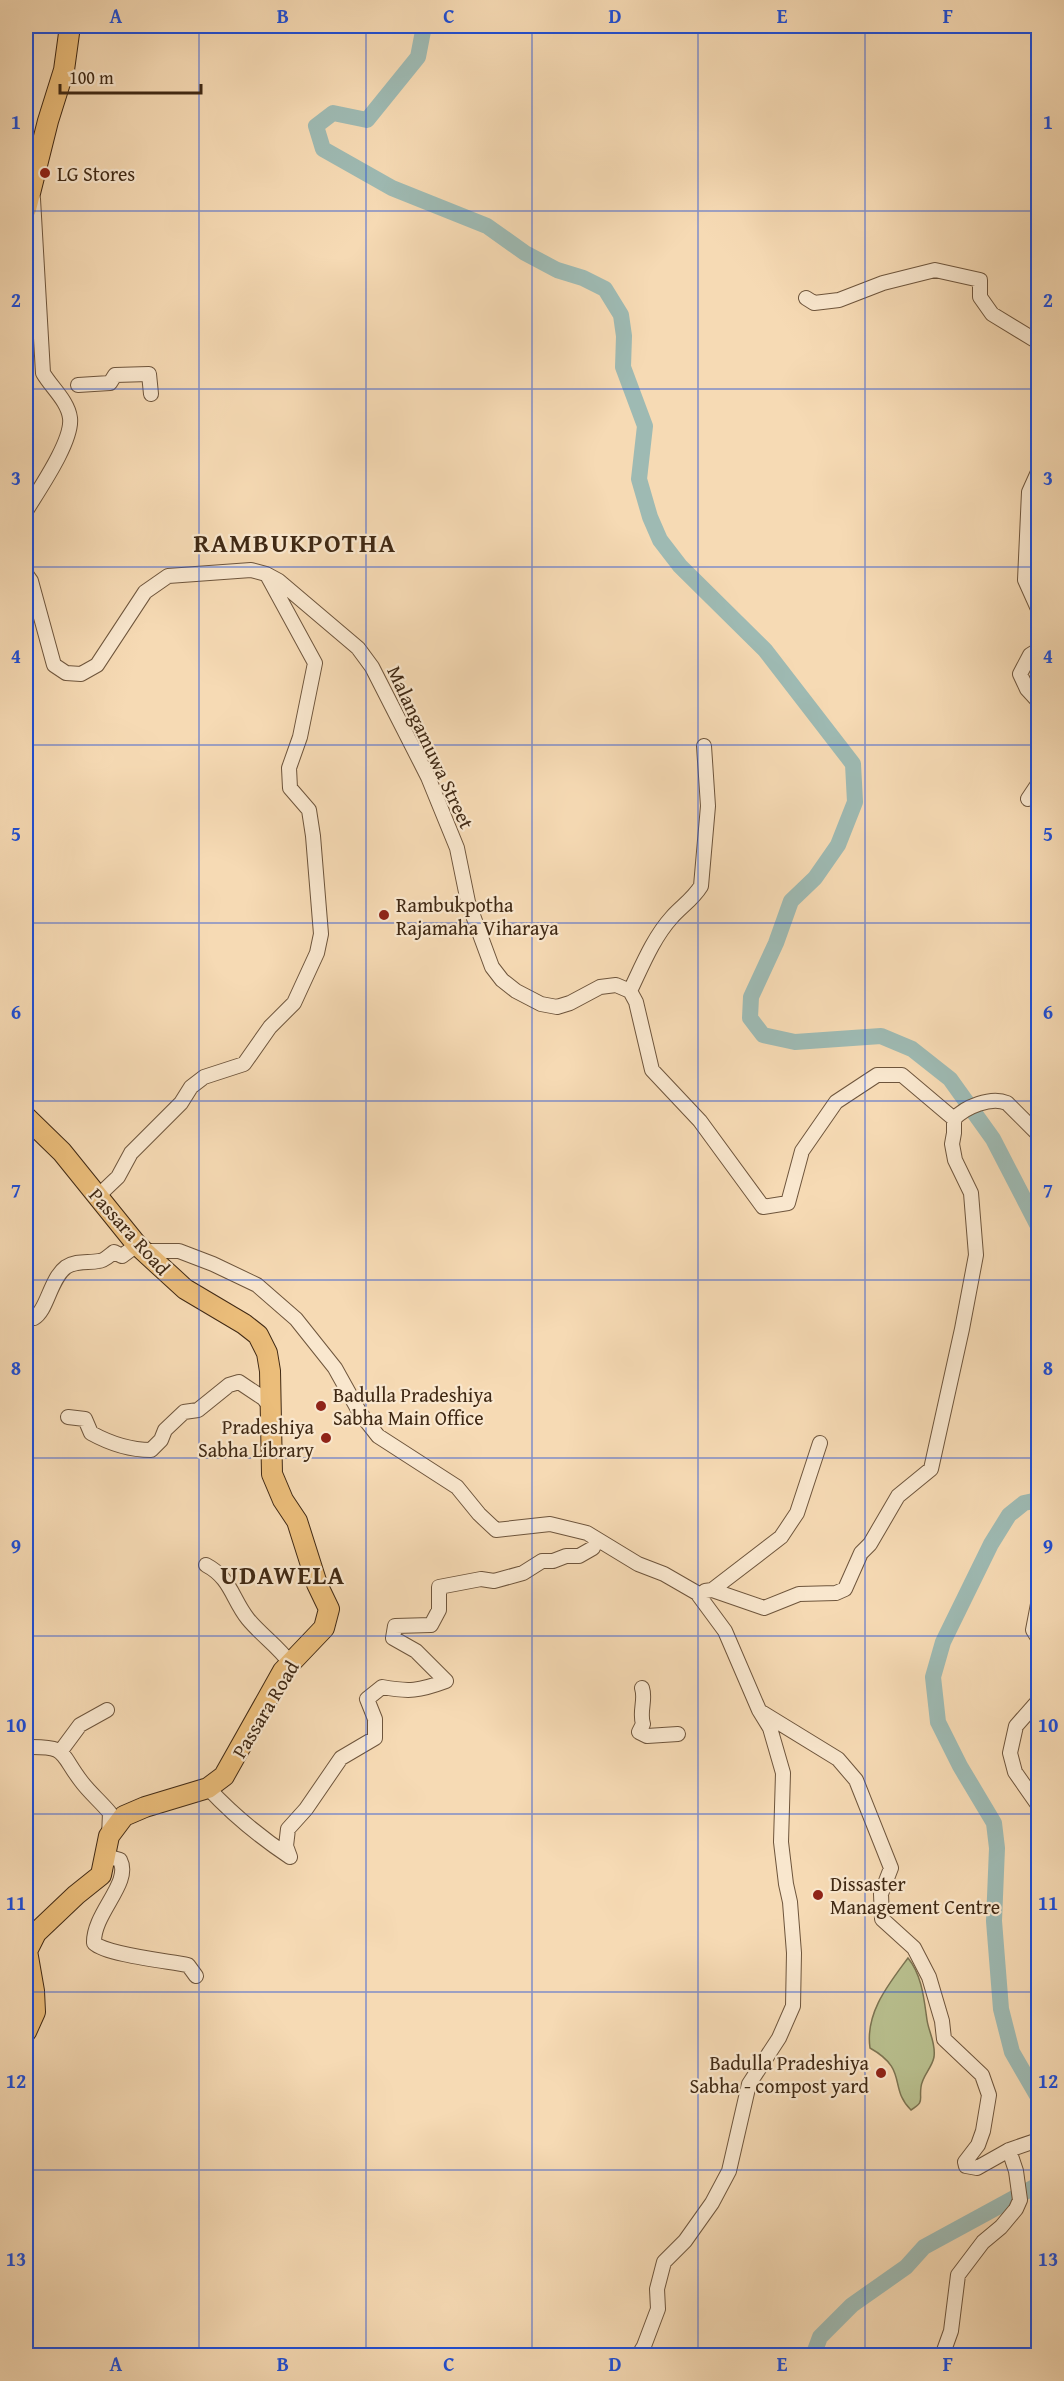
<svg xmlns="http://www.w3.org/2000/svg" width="1064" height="2381" viewBox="0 0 1064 2381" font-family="'Gentium Book Plus',serif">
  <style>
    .green { fill: #b9c08f; stroke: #7c7452; stroke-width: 1.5 }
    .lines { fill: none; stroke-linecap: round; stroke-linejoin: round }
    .river { stroke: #9ebab3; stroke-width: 16 }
    .minor-casing { stroke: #6e553c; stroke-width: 16 }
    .highway-casing { stroke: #402914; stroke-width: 22 }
    .minor { stroke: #f9e7ce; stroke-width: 14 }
    .highway { stroke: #ebbd7a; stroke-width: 20 }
    .grid { fill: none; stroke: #1d4ed8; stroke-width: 1.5; stroke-opacity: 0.55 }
    .poi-dot { fill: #8f2418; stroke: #f9e7ce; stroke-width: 2 }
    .labels { text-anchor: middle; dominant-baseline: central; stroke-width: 4.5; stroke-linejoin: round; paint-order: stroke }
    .poi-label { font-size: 20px; fill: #402914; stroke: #f9e7ce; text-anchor: start }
    .street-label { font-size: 20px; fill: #402914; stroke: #f9e7ce }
    .district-label { font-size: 26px; font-weight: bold; letter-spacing: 1.5px; fill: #402914; stroke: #f9e7ce }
    .neatline { fill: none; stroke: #1d4ed8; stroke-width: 2 }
    .grid-label { font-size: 20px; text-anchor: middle; font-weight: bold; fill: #1d4ed8 }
  </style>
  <rect width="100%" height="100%" fill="#f6dab4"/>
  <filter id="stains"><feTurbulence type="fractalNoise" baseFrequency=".00333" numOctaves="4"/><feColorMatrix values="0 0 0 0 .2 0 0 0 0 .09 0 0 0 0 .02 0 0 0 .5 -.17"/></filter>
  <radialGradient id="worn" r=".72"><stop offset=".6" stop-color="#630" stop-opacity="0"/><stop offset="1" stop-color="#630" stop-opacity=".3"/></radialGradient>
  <path class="green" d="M908,1958c14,17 16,41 19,62 2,13 9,23 7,37 -2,11 -12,19 -13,30 -2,14 4,14 -10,23 -23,-23 -2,-40 -41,-62 -5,-35 18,-63 38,-90z"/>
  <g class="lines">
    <path class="river" d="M424,26l-6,31 -51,63 -34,-7 -17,13 7,23 69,39 95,38 38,27 32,17 26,8 22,11 16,26 3,21 -1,31 22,59 -6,53 11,38 10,23 20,26 85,84 88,114 2,38 -17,43 -23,33 -24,23 -15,42 -25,54 -1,21 13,17 32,7 86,-6 31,13 38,30 43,60 45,87
      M1038,1500l-14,3 -15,12 -18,29 -48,98 -10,35 5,45 22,44 34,57 3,25 -3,73 7,88 11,43 26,45
      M813,2356l7,-19 32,-32 54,-38 18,-20 114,-62"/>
    <defs>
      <path id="minor" d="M806,298l8,5 25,-3 44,-17 52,-13 45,10v17l12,17 46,28v19
        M78,385l32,-2 5,-8 34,-1 2,20
        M1038,472l-9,20 -4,88 13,29
        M26,511c12,-20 47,-70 44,-93 -2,-17 -19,-31 -27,-45l-10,-174
        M26,574l5,7 23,84 12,8 15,1 16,-9 48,-73 23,-16 83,-6 15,4 13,7 79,67 14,19 56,110 29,71 11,54 24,65 10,13 14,11 25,13 16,3 13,-4 30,-16 16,-2 14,6 6,11 16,68 48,51 63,86 25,-4 14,-52 34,-49 41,-27h25l52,44
        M1038,650l-8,5 -10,19 7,15 11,12
        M1028,799l10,-15
        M630,991c12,-25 23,-53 42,-74 10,-11 21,-18 29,-31l7,-80 -4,-60
        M97,1197l21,-20 13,-24 50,-50 10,-16 13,-10 40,-13 26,-37 24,-24 23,-50 4,-19 -8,-98 -4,-26 -19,-22 -1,-20 11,-31 15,-74 -48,-88
        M143,1251h36l34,13 44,21 39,34 39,49 25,45 18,23 79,51 22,27 17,16 54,-6 37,9 51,31 26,10 33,19 28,38 34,79 11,18 13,45 -2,69 5,42 4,18 4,51 -1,53 -14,32 -30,46 -20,87 -17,32 -27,38 -21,21 -7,27 1,20 -14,37 -6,10
        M26,1316l8,2c13,-7 16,-39 32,-51 10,-7 22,-4 33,-6 5,0 11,-6 15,-9l8,4 15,-11
        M68,1417l17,2 6,14c20,11 38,17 60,17l10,-10 4,-10 19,-18 14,-2 31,-25 10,-3 24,16 7,8
        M206,1565c25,13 26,34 42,54 13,16 30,27 42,44
        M712,1590l52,18 35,-14 37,-1 9,-4 16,-36 9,-9 28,-48 33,-27 31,-140 14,-74 -5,-62 -16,-33 -3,-16 2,-11v-14c11,-12 37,-23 53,-16l31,31
        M705,1591l7,-1 69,-53 16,-24 23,-70
        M1038,1604l-5,26 5,8
        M642,1688c4,12 -3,23 1,36l-4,8 8,4 31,-2
        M1038,1701l-22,25 -6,27 5,19 23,33
        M763,1713l75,46 18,21 35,88 -10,26 1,25 32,29 15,29 13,44 2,18 38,36 7,20 -6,36 -5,14 -13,17 1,4 11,2 32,-18 29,-10
        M26,1747c42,-1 33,5 55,34 8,11 20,21 29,32l-1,23
        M60,1752l20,-27 27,-15
        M208,1788c25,27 52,49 82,69
        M106,1856l14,4c12,23 -27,53 -26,83 13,12 74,18 94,22l8,11
        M290,1857l-4,-11 2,-17 18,-20 35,-51 34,-20v-19l-8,-20 15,-12c27,5 37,4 64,-6l-30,-30 -23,-13 2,-12 36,-1 8,-15v-23l42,-8 13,2 29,-8 19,-12h11l13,-5h13l14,-8
        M942,2356l9,-25 7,-56 25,-33 18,-15 15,-18 4,-9 -4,-29 -7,-21"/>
      <path id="highway" d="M26,209l22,-88 16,-51 6,-44
        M26,1117l36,35 75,93 48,44 59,35 14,11 9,18 3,18 2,103 11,26 14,21 20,63 12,25 -5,19 -41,43 -59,105 -16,12 -63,19 -21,9 -15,20 -8,39 -25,20 -40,38 -9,18 7,40 1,21 -9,20"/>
    </defs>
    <use href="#minor" class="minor-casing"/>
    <use href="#highway" class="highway-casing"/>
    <use href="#minor" class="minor"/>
    <use href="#highway" class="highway"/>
  </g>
  <path class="grid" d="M199,26v2330M366,26v2330M532,26v2330M698,26v2330M865,26v2330M26,211h1012M26,389h1012M26,567h1012M26,745h1012M26,923h1012M26,1101h1012M26,1280h1012M26,1458h1012M26,1636h1012M26,1814h1012M26,1992h1012M26,2170h1012"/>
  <g class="poi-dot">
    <circle cx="45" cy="173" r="6"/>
    <circle cx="384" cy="915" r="6"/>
    <circle cx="321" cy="1406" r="6"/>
    <circle cx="326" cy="1438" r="6"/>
    <circle cx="818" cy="1895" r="6"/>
    <circle cx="881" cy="2073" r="6"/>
  </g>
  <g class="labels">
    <g class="poi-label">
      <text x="57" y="173">LG Stores</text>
      <text x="396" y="904">Rambukpotha<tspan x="396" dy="23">Rajamaha Viharaya</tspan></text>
      <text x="333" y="1394">Badulla Pradeshiya<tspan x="333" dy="23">Sabha Main Office</tspan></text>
      <text x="314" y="1426" text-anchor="end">Pradeshiya<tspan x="314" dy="23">Sabha Library</tspan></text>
      <text x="830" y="1883">Dissaster<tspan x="830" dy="23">Management Centre</tspan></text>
      <text x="869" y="2062" text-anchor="end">Badulla Pradeshiya<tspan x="869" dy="23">Sabha - compost yard</tspan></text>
    </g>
    <g class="street-label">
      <text transform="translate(431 747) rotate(65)">Malangamuwa Street</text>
      <text transform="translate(130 1231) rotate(48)">Passara Road</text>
      <text transform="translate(265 1709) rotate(-59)">Passara Road</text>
    </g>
    <g class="district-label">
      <text x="295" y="542">RAMBUKPOTHA</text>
      <text x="283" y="1574">UDAWELA</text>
    </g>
  </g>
  <rect width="1064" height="2381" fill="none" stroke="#f6dab4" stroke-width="66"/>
  <path d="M60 84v9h141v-9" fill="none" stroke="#402914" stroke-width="3"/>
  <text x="69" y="84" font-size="18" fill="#402914" stroke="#f9e7ce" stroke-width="4.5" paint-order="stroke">100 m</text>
  <rect x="33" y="33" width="998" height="2315" class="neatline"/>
  <g class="grid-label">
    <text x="116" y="23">A</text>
    <text x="283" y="23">B</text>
    <text x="449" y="23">C</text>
    <text x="615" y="23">D</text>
    <text x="782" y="23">E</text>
    <text x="948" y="23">F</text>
    <text x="16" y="129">1</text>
    <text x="1048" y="129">1</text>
    <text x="16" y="307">2</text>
    <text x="1048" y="307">2</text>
    <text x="16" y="485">3</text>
    <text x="1048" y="485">3</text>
    <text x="16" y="663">4</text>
    <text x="1048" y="663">4</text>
    <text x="16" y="841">5</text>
    <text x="1048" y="841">5</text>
    <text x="16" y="1019">6</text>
    <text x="1048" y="1019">6</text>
    <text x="16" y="1197">7</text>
    <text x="1048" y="1197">7</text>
    <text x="16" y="1375">8</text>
    <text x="1048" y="1375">8</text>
    <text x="16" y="1553">9</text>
    <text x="1048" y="1553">9</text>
    <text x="16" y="1732">10</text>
    <text x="1048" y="1732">10</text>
    <text x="16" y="1910">11</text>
    <text x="1048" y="1910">11</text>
    <text x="16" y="2088">12</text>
    <text x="1048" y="2088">12</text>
    <text x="16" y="2266">13</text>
    <text x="1048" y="2266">13</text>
    <text x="116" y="2371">A</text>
    <text x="283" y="2371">B</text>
    <text x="449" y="2371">C</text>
    <text x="615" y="2371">D</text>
    <text x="782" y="2371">E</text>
    <text x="948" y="2371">F</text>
  </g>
  <rect width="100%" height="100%" filter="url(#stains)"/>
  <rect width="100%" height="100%" fill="url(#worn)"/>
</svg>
